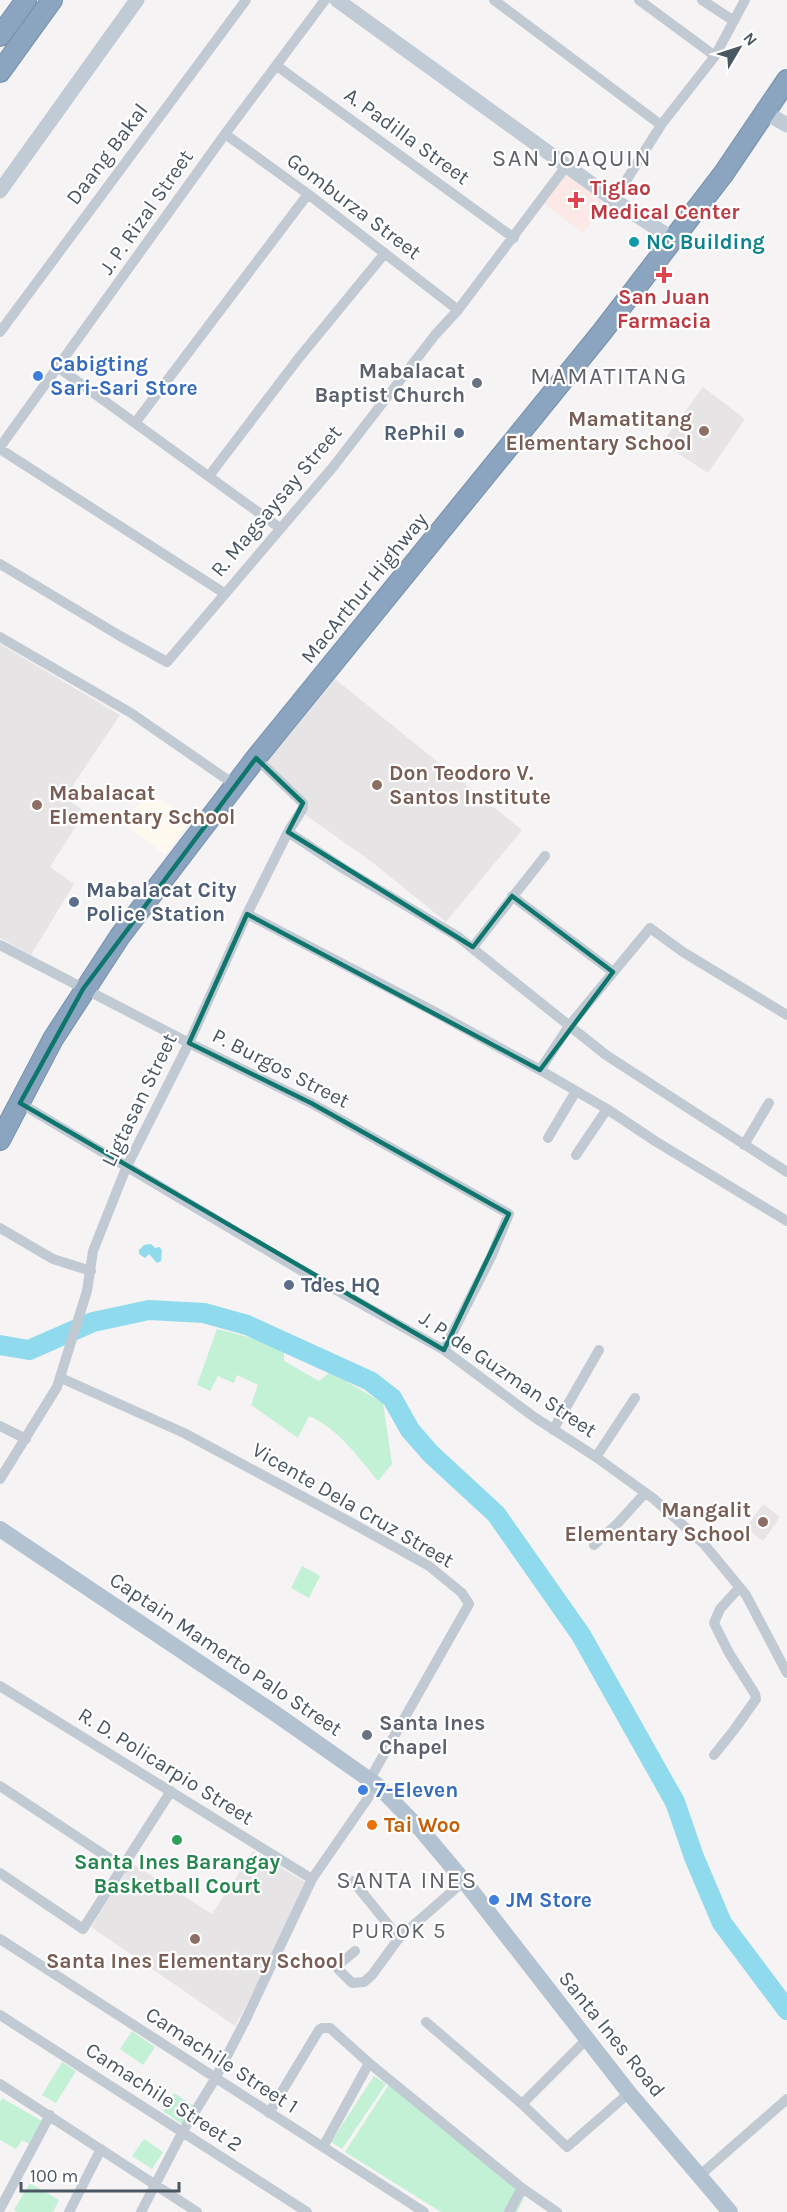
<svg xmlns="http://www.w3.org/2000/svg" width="787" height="2212" viewBox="0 0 787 2212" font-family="Karla,sans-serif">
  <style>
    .commercial { fill: #fdf9ef }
    .education { fill: #e6e4e5 }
    .medical { fill: #fce8e6 }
    .green { fill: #c3f1d5 }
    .water { fill: #90daee }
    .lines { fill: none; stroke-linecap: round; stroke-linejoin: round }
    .river { stroke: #90daee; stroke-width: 20 }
    .highway-casing { stroke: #7690ad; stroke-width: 22 }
    .street { stroke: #c1cad2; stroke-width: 10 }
    .secondary { stroke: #c1cbd6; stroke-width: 15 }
    .primary { stroke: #b3c2d1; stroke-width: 16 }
    .highway { stroke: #8ba5c1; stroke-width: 20 }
    .marked { fill: none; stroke: #0f766e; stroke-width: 4.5; stroke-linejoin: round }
    .health-dot { fill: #e0444e; stroke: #fff; stroke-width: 2 }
    .culture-dot { fill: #0f9aa8; stroke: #fff; stroke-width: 2 }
    .shop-dot { fill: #3f7fe0; stroke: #fff; stroke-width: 2 }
    .worship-dot { fill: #6b7280; stroke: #fff; stroke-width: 2 }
    .education-dot { fill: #8d6e63; stroke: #fff; stroke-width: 2 }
    .service-dot { fill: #5c6f8a; stroke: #fff; stroke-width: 2 }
    .food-dot { fill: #e8710a; stroke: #fff; stroke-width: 2 }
    .leisure-dot { fill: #2e9e5b; stroke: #fff; stroke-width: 2 }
    .labels { text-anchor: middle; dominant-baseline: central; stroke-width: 4.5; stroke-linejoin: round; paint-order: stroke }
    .street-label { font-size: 21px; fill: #4a5661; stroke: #fff }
    .health-label { font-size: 21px; font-weight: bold; fill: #be3a42; stroke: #fff; text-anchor: start }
    .culture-label { font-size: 21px; font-weight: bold; fill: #0d838f; stroke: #fff; text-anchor: start }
    .shop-label { font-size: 21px; font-weight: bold; fill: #366cbe; stroke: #fff; text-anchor: start }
    .worship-label { font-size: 21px; font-weight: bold; fill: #5b616d; stroke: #fff; text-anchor: end }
    .education-label { font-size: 21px; font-weight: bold; fill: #785e54; stroke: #fff; text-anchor: end }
    .service-label { font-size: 21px; font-weight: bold; fill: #4e5e75; stroke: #fff; text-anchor: start }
    .food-label { font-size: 21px; font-weight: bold; fill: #c56008; stroke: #fff; text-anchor: start }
    .leisure-label { font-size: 21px; font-weight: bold; fill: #27864d; stroke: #fff }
    .neighbourhood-label { font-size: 22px; letter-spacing: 1.5px; fill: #5f6368; stroke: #fff }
    .quarter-label { font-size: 24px; letter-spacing: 1.5px; fill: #5f6368; stroke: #fff }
  </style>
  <rect width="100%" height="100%" fill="#f5f3f3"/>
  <path class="commercial" d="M149,791l41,30 -25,34 -41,-31z"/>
  <path class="education" d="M703,387l42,32 -37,54 -46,-30z
    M0,644l120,71 -55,82 20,15 -35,55 24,17 -43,71 -31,-17z
    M335,679l187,151 -76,92 -74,-60 -68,-48 5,-9 -45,-41z
    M763,1504l17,13 -17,24 -17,-13z
    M253,1851l57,34 -75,141 -144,-99 41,-64 80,51z"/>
  <path class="medical" d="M570,167l40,31 -27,35 -40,-30z"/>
  <path class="green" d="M217,1329l67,17v15l35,20 11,-9 53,31 9,61 -14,17c-21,-25 -38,-51 -69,-65l-11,22 -47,-33 7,-20 -21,-10 -3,8 -16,-7 -8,15 -13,-6z
    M302,1566l18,10 -11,22 -18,-10z
    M132,2031l23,16 -12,18 -23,-16z
    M62,2062l14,9 -20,32 -14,-8z
    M374,2076l12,8 -44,65 -11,-7z
    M390,2083l136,111 -9,18h-76l-96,-60z
    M174,2093l20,13 -12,18 -19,-13z
    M2,2098l40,23 -13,23 -7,-4 -6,9 -16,-9v-38z
    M144,2139l19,13 -11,17 -20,-13z
    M30,2183l29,17 -6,12h-35l-4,-2z"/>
  <path class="water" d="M151,1244l4,4 5,-1 2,4 -1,10 -4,2 -8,-9 -4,4 -6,-4v-4l5,-5z"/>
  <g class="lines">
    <path class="river" d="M0,1345l29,5 64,-28 56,-12 55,3 43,12 123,56 22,17 18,32 21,24 65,60 85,121 94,167 19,55 28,66 65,87"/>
    <defs>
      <path id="highway" d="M0,36l26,-36
        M0,72l52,-72
        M0,1140l53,-101 67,-103 136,-178 346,-426 122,-159 63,-93"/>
    </defs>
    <use href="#highway" class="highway-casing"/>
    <path class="street" d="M494,0l167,125
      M639,0l76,56
      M702,0l32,21
      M277,66l237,172
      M225,134l83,60 150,116
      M614,200l47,-75 54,-69 30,-56
      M0,332l246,-332
      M59,368l221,160
      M135,423l173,-229
      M0,447l225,-313 100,-134
      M0,449l224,144
      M209,476l89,-117 87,-106
      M0,564l120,72 47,26 166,-195 102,-132 23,-25 109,-145
      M0,637l131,76 104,72
      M288,832l56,37 113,67 149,119 181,117
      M512,896l101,76
      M247,914l186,97 107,59 67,39 48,32 132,80
      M0,945l189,98 122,60 198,111 -18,43 -47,93
      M473,947l72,-91
      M540,1070l29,-44 81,-98 33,24 104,63
      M20,1103l282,168 142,79 90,67 62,40 58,42 50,45 42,51 41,78
      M548,1138l28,-47
      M744,1145l25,-42
      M576,1155l31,-46
      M0,1228l53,31 38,12
      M61,1378l123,55 166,89 79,44 33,27 7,11 -99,175
      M0,1426l26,13
      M553,1430l46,-80
      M596,1457l39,-59
      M0,1479l57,-92 30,-96 6,-40 33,-83 63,-125 58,-129 41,-82 15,-24v-5l-47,-45
      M594,1545l23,-21 28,-31
      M0,1686l312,193
      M714,1755l20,-25 22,-31 -1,-5 -26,-41 -15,-30 6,-14 19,-21
      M0,1786l124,82
      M0,1873l83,56 88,-138
      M353,1881l46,57
      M0,1939l424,273
      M355,1951l-18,15 2,4 13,13 12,-1 8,-7 27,-37 65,-57
      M0,2015l307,197
      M426,2022l96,82 45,43 62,-54
      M0,2084l197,128
      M522,2104l64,-64
      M269,2113l50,-83 3,-2h8l39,35 153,125 35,24
      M323,2147l46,-84
      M699,2176l88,-77
      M0,2209l50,-94
      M69,2212l32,-63
      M141,2212l42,-81 32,-52 29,-56 68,-144 65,-94
      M509,2212l13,-24"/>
    <path class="secondary" d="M337,0l277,200 60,40
      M766,113l21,12
      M0,191l137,-191"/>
    <path class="primary" d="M0,1529l273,183 104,73 45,46 42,50 165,212 101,119"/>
    <use href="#highway" class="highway"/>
  </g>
  <path class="marked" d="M256,758l47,45 -15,29 185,115 39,-51 101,76 -73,98 -293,-156 -58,129 122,60 198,111 -65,136 -424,-247 63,-114z"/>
  <g class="health-dot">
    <path d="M573 191h6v6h6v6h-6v6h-6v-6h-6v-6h6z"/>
    <path d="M661 266h6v6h6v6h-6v6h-6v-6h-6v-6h6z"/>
  </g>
  <circle class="culture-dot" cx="634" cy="242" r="6"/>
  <g class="shop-dot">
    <circle cx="38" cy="376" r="6"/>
    <circle cx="363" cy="1790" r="6"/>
    <circle cx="494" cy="1900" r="6"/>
  </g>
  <g class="worship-dot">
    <circle cx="477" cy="383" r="6"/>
    <circle cx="367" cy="1735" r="6"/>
  </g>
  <g class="education-dot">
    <circle cx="704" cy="431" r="6"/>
    <circle cx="377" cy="785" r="6"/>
    <circle cx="37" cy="805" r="6"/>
    <circle cx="763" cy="1522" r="6"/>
    <circle cx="195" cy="1939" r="6"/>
  </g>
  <g class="service-dot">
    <circle cx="459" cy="433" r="6"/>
    <circle cx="74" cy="902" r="6"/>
    <circle cx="289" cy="1285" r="6"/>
  </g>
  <circle class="food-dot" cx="372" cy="1825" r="6"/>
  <circle class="leisure-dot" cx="177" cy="1840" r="6"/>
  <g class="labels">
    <g class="street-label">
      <text transform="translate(407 136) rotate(36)">A. Padilla Street</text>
      <text transform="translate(107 154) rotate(-53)">Daang Bakal</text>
      <text transform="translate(354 206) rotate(37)">Gomburza Street</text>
      <text transform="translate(146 212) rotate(-55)">J. P. Rizal Street</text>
      <text transform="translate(276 501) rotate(-50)">R. Magsaysay Street</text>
      <text transform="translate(364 588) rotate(-51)">MacArthur Highway</text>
      <text transform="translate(281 1068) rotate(27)">P. Burgos Street</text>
      <text transform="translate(139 1100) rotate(-64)">Ligtasan Street</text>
      <text transform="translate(508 1374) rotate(34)">J. P. de Guzman Street</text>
      <text transform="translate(353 1505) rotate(30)">Vicente Dela Cruz Street</text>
      <text transform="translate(226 1654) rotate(34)">Captain Mamerto Palo Street</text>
      <text transform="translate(166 1766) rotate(32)">R. D. Policarpio Street</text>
      <text transform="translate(612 2034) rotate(51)">Santa Ines Road</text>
      <text transform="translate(222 2060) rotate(33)">Camachile Street 1</text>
      <text transform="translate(164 2097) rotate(33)">Camachile Street 2</text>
    </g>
    <g class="health-label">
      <text x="590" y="188">Tiglao<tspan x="590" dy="24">Medical Center</tspan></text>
      <text x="664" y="297" text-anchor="middle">San Juan<tspan x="664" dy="24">Farmacia</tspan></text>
    </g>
    <g class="culture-label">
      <text x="646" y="242">NC Building</text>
    </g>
    <g class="shop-label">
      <text x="50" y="364">Cabigting<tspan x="50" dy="24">Sari-Sari Store</tspan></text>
      <text x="375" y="1790">7-Eleven</text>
      <text x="506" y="1900">JM Store</text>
    </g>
    <g class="worship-label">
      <text x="465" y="371">Mabalacat<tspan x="465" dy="24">Baptist Church</tspan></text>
      <text x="379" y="1723" text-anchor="start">Santa Ines<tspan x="379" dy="24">Chapel</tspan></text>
    </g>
    <g class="education-label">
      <text x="692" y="419">Mamatitang<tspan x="692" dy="24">Elementary School</tspan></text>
      <text x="389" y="773" text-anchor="start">Don Teodoro V.<tspan x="389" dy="24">Santos Institute</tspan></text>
      <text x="49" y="793" text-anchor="start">Mabalacat<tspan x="49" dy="24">Elementary School</tspan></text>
      <text x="751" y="1510">Mangalit<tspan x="751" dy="24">Elementary School</tspan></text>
      <text x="195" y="1961" text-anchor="middle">Santa Ines Elementary School</text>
    </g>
    <g class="service-label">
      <text x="447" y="433" text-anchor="end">RePhil</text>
      <text x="86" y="890">Mabalacat City<tspan x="86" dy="24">Police Station</tspan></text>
      <text x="301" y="1285">Tdes HQ</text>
    </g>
    <g class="food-label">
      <text x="384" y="1825">Tai Woo</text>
    </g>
    <g class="leisure-label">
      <text x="177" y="1862">Santa Ines Barangay<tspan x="177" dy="24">Basketball Court</tspan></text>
    </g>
    <g class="neighbourhood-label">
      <text x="399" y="1931">PUROK 5</text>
    </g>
    <g class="quarter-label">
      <text x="572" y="158">SAN JOAQUIN</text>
      <text x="609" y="376">MAMATITANG</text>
      <text x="407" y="1880">SANTA INES</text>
    </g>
  </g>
  <g transform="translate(739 48) rotate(51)" stroke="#ffffff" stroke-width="4.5" paint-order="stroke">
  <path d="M0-4.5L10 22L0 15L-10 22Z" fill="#4a5661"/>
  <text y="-9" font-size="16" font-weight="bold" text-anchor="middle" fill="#4a5661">N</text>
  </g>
  <path d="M21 2182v9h158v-9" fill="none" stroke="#4a5661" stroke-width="3"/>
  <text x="30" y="2182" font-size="18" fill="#4a5661" stroke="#ffffff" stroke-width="4.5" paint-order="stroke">100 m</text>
</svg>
